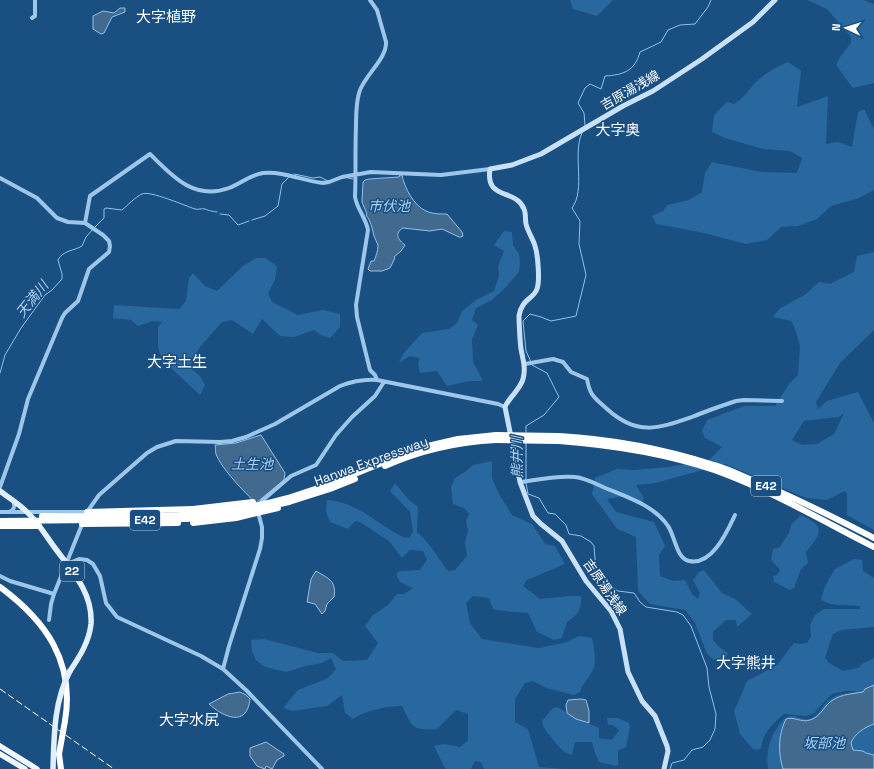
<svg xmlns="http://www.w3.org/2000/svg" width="874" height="769" viewBox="0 0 874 769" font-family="'Space Grotesk','Noto Sans JP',sans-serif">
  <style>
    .green { fill: #29679f; fill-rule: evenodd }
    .water { fill: #42698e; stroke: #90c2ed }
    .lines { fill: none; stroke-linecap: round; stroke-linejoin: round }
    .stream { stroke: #90c2ed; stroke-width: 1 }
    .tertiary { stroke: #9dc6eb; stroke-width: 4 }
    .secondary { stroke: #c9e1f8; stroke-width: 5 }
    .primary { stroke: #e1efff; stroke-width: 5.5 }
    .trunk { stroke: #f0f7ff; stroke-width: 5.5 }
    .motorway { stroke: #fff; stroke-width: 6 }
    .rail { stroke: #fff; stroke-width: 1; stroke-dasharray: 7 3; stroke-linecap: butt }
    .primary-bridge { stroke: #e1efff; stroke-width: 5.5 }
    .motorway-bridge { stroke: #fff; stroke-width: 6 }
    .labels { text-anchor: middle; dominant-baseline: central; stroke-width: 3; stroke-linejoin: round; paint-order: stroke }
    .shield { fill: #1a4f82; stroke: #bacada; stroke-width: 1 }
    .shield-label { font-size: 12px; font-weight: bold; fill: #fff }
    .street-label { font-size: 13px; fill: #fff; stroke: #1a4f82 }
    .water-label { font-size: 14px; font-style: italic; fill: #a9d0f3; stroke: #1a4f82 }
    .quarter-label { font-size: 15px; fill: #fff; stroke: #1a4f82 }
  </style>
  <rect width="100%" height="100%" fill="#1a4f82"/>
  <path class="green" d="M570,0h43l-16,16 -24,-7z
    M807,0h56l11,4v79l-21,5 -17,-23 4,-8 11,-14v-6l-24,-28z
    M788,62l13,9 -4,36 31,-11 -2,48 12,-2 14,5 6,-35 6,-3 10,20v61l-15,8 -28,8 -14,13 -19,7 -17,1 -14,13 -21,4 -42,-11 -48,-9 -4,-8 11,-5 4,-6 22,-5 13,-8 3,-19 7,-11 50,10 35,1 5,-15 -12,-7 -27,-2 -38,-11 -13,-6 2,-17 13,-13 7,2c11,-7 12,-11 20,-20 11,-11 20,-16 34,-22z
    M504,231l8,1 1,13 6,9 1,7 -1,11 -16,18 -11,10 -16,8 -4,12 6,5 -6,14 1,23 10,19h-14l-22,5 -10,-15 -17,2 -2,-10 2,-5 -10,-2 -11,7 4,-9 19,-21 27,-4 8,-6 5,-12 14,-11 18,-9 5,-15 -1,-10 6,-15 -10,-6z
    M874,252v78l-34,33 -24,39 2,7 9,-8 31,-9 16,31v107l-27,-15v-21l-2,-3 -18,9 -21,-2 -81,-34 -70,19 -19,2 8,13 -2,8 -18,-10 -17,3 9,13 38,10 11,24 -6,9 1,21 13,5 12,-1 7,14 6,5 2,-6 -7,-13 6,-8 5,-2 18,23 13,6 17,15 -15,13 -1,-7h-10l-13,12v8l6,7 9,6 -3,7h-11l-7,-6 -12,-31 -10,-13 -35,-6 -12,-13 -2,-54 -19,-8 -25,-35 3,-16 22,-9 18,1 34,-3 40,-7 13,-13 -17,-9 -3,-7 5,-11 37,-14h31l14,-22 9,-9 2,-29 -6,-20 -3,-5 -18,-4 6,-8 27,-15 13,-12 11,2 24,-12 3,-16zM844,413l-10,21 -17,10 -15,1 -10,-5 12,-19 35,-4z
    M256,258h9l12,8 -2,14 -7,13 4,9 26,13 25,-5 17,4v13l-10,11 -9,-3 -7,-5 -20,7 -14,-1 -18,-17 -9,15 -21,-14 -10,2 -22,25 -11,20 11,9 5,9 -5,10 -28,-26 -8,-3 -6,-19v-20l4,-5 -9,-1 -15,5 -7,-6 -18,-2 1,-13 65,4 7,-8 3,-23 4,-5 12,13 12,5 26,-25z
    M492,461v17l7,16 13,21 20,9 13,20 10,2 10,18 -38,16 -4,6 17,13 29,-3h12c1,14 -3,19 -14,26l-5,16 -8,2 -17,-8 -9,-19 -25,-2 -10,-2 -4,-11 -16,-2 -7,7 4,20 12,16 57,9 28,-6 12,-6 13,2c2,10 5,23 1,32 -4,8 -11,14 -13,22l-6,3 -28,-7 -13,-7 -8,2 -10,16v23l13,7 11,38 25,2h-80l-3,-7 -6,-1 -4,8h-24l-2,-1 -11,-22 10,-2 16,3 8,-7v-26l-12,-4 -19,19c-26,1 -24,-1 -35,-23 -17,0 -35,4 -49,13l-8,-6 -3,-18 -15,11 -35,5 -9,-3 15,-18 30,-12 8,-9 -5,-11 -9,5 -16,3 -20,6 -21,-5 -9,-7 -4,-9 -1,-11 13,-1 54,14h15l10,8 24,-1 11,-17 -13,-17 8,-11 15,-10 9,-11h7l9,-6 -13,-6 -4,-7 3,-4 21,-1 7,-10 -4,-9 -13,-1 -8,8 -13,-17 -29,-19 -5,-1 -7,8 -18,-7 -4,-10 1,-12c21,1 40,14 57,26 9,5 15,11 25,12l4,-6 -3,-20 -20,-21 5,-8 14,17 9,7 -1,25c13,11 21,26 31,39l7,-1 12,-14 -2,-14 3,-11 -2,-10 3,-7 -5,-6 -11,-4 -2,-17 4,-9 10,-6 8,-7z
    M801,515c25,12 21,17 5,37l2,11 -7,6 -7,19 -4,2 -16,-8 -1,-6 4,-1 3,-5 -9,-10 2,-11 6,-1 10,-15 2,-8z
    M854,559l8,1 1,11 11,7v49l-33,3 -8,4 -8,24 4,5 14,8 15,-3 4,-4 12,-6v111h-106c-2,-16 1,-31 11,-44 2,-3 5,-7 9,-8 8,-3 15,5 24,1 8,-4 10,-13 17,-18 10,-7 19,-6 29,-9h-13l-13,3 -18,19 -8,3 -22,-2c-12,11 -21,18 -23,35l-7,1 -14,-16 -6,-23 13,-30 30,-16 17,-22 6,1 7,-1 4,-7 -1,-11 5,-10 9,-6h36v-3c-11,-1 -31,1 -39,-7l4,-13 10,-17z
    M557,707c7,3 13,9 20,12 7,4 15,5 22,9v10l13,2 7,-10 -6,-5h-5l-1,-7h11l11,5 1,4 -4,20 -8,4v14l-3,1 -16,-4 -4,-9 -3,-11h-17l-3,13c-9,-2 -12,-8 -18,-14 -6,-8 -10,-10 -12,-20l11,-13z"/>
  <path class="water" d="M120,8h5v4l-13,5 -8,16 -3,1 -8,-5v-13l10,-5 11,2z
    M400,175h2c2,12 12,31 24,36 6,3 14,3 21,3l15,18 1,4 -2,1h-2l-17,-8 -12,2 -27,-3c-9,5 -5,12 2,17l-4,6 -7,6 1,1 -5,10 -8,3h-12l-2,-2 3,-8h3c2,-5 4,-10 4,-16 -1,-3 -3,-6 -4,-9 -2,-8 -3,-15 -8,-21l1,-1 -5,-12 1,-20 2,-2 4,-1 30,-2z
    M261,435l24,38 -1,7 -28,23c-11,-10 -35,-35 -40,-49 -1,-3 0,-6 -1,-9l21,-2z
    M316,571c11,7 21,9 18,26l-7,7 -2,7 -3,3 -7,-10 -8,-2 4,-23z
    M874,685v39c-9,3 -20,10 -23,19l2,7 10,1 3,2 8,2v14h-91c-5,-16 -5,-34 3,-50 8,-3 15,4 24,1 11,-3 14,-15 23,-20 9,-6 19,-6 30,-8l2,-3z
    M240,692l6,3 4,4c-3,29 -27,18 -41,5l19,-10z
    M581,699l5,1 3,11v12l-13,-4 -9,-6 -1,-8 2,-5z
    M266,742l18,12v2l-7,4 -5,9 -6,-3 -1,3 -8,-3 -7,-10v-8z"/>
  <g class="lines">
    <path class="stream" d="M585,125l-1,-12 -6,-10 7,-15 5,-4 11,5 4,-13c18,-1 30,-5 35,-24l21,-10 7,-12 12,-5 15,-1 13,-17 3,-7
      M294,174l19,4 7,-1 8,4
      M348,178l5,1
      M220,214l9,1 9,10 11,-4
      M252,220l13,-4 13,-10 4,-22 7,-7
      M95,227l9,-9v-9l2,-1 16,2c6,-5 13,-13 20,-16 7,-4 44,12 53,15 3,1 7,-1 10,0 5,2 6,2 12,3
      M531,362l-5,-11 -3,-30 7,-7 11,3 10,4 25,-5 10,-41 -7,-31 1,-23 -8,-13c14,-19 0,-54 10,-75
      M0,373l5,-18 16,-27 24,-33 7,-5 10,-11v-5l-4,-14c5,-10 16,-9 24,-14l4,-9 7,-8
      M526,432v-6l18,-11 15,-18 -12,-24 -15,-8
      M526,443v37
      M526,483l2,11 11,4 9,15 7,1 11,11 3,9 12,2 10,6 3,4 2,25 5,9 17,11 16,2 6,9 6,5 31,5 6,3 8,11 16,42 2,19 7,27 -1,15 -5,11 -7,7 -11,3 -8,10 -12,3 -2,6"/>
    <path class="tertiary" d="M370,0l7,10 9,32c1,16 -19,31 -26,48 -4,11 -4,24 -4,36 -1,24 0,48 -1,71 2,12 11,21 13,33l-12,75 1,12 11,45 2,8 5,5 2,5
      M32,18l3,-2v-16
      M0,178l37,20 20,20 11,4 17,1 18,12 6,6 1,5 -1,6 -20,17 -11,32 -13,12 -3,5 -34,81 -9,35 -19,53
      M85,223l5,-27 60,-42c22,22 44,47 79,34 11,-4 21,-13 34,-15 21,-2 40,8 60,10l6,-1 13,-5 29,-5 70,3 49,-6
      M525,364l28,-5 10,3 8,10 16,7c3,17 7,18 20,30 30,27 50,20 85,8 14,-6 29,-11 44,-16l8,-1 38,1
      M520,482c18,-2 37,-7 55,-5 10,1 19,6 28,10 23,10 51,18 65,39 7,10 8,32 21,35 23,5 38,-29 46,-46
      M259,505l4,-5 28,-24 25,-11 20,-30 16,-18 23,-21 9,-14
      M0,512h87
      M9,512c6,-2 6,-7 4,-12
      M87,512l12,-17 48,-42 10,-6 19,-6 44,1 12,-1 14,-4 29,-13 65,-38c13,-5 24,-7 37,-6l121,24 7,3
      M67,564l12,-5 8,1 6,4 7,12 6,27 11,14 84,39 22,13 24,22 75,78
      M0,576l10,5 44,13
      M49,620l2,-16 3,-10 29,-72
      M223,669l6,-23 31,-97 2,-11v-11l-4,-15"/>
    <path class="secondary" d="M664,769l4,-18 -1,-5 -12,-30 -13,-15 -14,-29 -8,-43 -9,-18 -25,-30 -24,-40 -21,-17 -8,-8 -13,-34 -15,-75c4,-10 15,-17 18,-28 3,-11 0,-19 -2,-30 -1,-6 -2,-28 -2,-33 3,-18 14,-16 18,-27 3,-8 1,-34 -2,-43 -2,-7 -7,-14 -9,-22 -1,-5 0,-11 -2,-15 -8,-21 -39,-8 -34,-40l22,-4 29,-11 82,-48 30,-15 49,-32 51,-37 22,-22"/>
    <path class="primary" d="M0,491c9,7 19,13 27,21 11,10 19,24 28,36 17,23 38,45 36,76 -2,18 -11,32 -21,47"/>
    <path class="trunk" d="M0,746l37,23
      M0,754l25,15"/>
    <path class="motorway" d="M559,436c53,3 105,13 155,29 14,4 26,10 40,16 41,16 81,37 120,57
      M559,441c52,4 105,12 155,29 56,20 107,50 160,77
      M385,466c36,-16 73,-24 111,-26
      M288,498l42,-14 89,-36 39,-9 38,-4
      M289,502l41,-13 25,-10
      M87,512l106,-3
      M82,524l96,-1
      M0,526h39
      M0,587c46,34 75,75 65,134"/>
    <path class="rail" d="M0,689l114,80"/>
    <path class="primary-bridge" d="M53,769c1,-34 1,-68 17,-98"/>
    <path class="motorway-bridge" d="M496,435l63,1
      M496,440l63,1
      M193,509l60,-7
      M42,516c82,0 166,5 246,-18
      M0,521l186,-2 54,-6 49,-11
      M193,523l43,-5 42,-10
      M61,769l-2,-15 6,-33"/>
  </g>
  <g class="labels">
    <g class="shield">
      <rect x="751" y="476" width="30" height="20" rx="3"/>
      <rect x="130" y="510" width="30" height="20" rx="3"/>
      <rect x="60" y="561" width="24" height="20" rx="3"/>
    </g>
    <g class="shield-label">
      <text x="766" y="486">E42</text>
      <text x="145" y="520">E42</text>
      <text x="72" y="571">22</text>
    </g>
    <g class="street-label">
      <text transform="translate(630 90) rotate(-30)">吉原湯浅線</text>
      <text transform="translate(371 461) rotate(-20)">Hanwa Expressway</text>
      <text transform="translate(605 587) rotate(55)">吉原湯浅線</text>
    </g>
    <g class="water-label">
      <text x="389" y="206">市伏池</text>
      <text transform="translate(32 299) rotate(-51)">天満川</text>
      <text transform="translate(517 457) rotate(-91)">熊井川</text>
      <text x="252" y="464">土生池</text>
      <text x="824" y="743">坂部池</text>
    </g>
    <g class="quarter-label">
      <text x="166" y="16">大字植野</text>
      <text x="618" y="129">大字奥</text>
      <text x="177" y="361">大字土生</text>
      <text x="746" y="662">大字熊井</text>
      <text x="189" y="719">大字水尻</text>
    </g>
  </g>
  <g transform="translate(846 28) rotate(274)" stroke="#1a4f82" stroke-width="3" paint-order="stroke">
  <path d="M0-3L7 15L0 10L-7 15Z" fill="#ffffff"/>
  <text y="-6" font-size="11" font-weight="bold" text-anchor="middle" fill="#ffffff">N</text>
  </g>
</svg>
